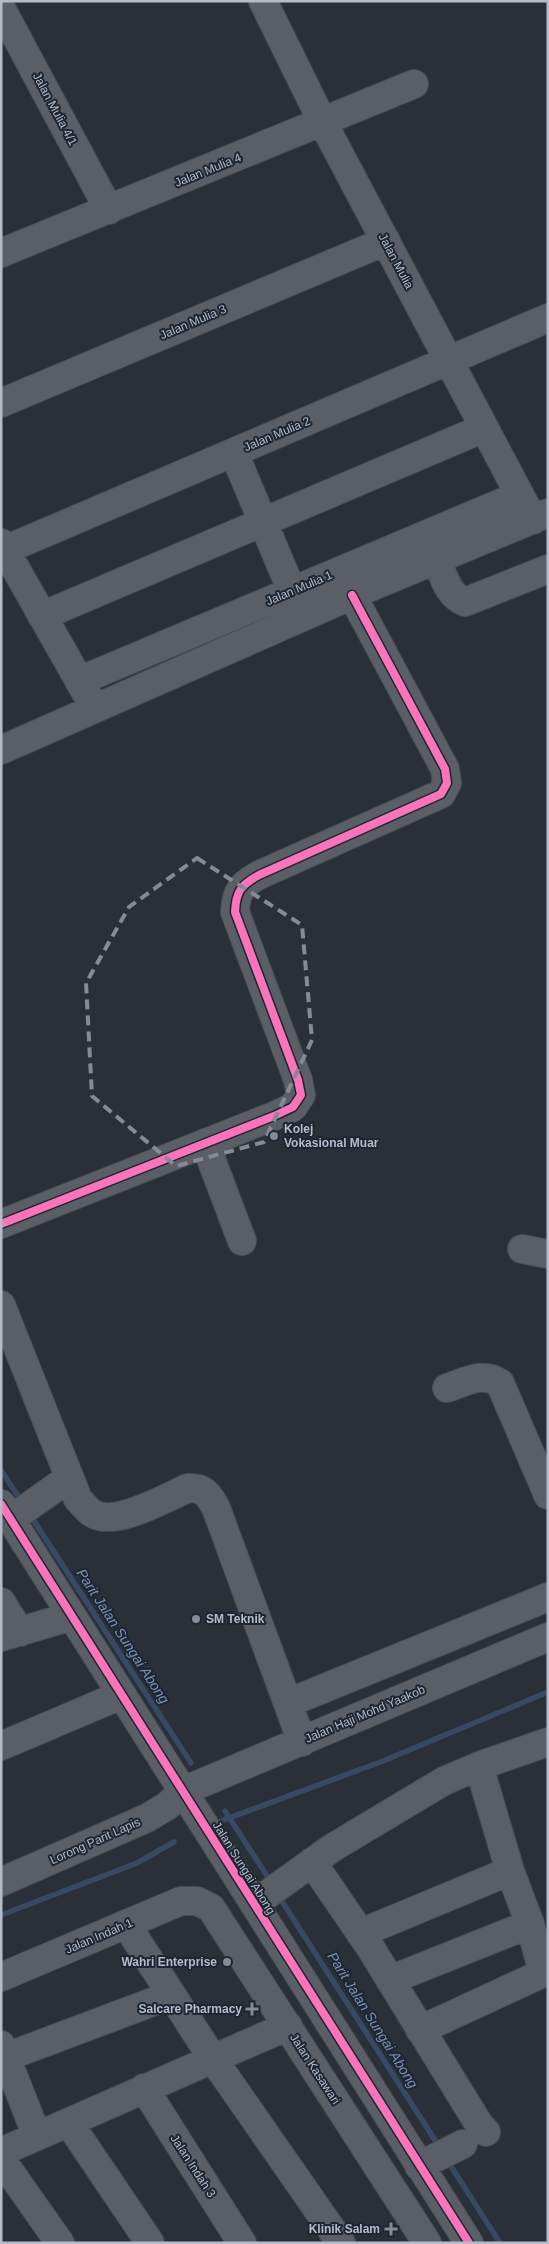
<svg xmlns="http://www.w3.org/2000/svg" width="549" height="2244" viewBox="0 0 549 2244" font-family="Helvetica,sans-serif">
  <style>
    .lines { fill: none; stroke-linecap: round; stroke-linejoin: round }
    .stream { stroke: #384963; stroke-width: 5.5 }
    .minor-casing { stroke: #484c53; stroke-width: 30 }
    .minor { stroke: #5a5e66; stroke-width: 28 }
    .cycleway-casing { stroke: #1d2633; stroke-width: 11 }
    .cycleway { stroke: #fb73b8; stroke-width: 8 }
    .marked { fill: none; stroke: #848b96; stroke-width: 4; stroke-dasharray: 10 6; stroke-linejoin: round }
    .poi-dot { fill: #848b96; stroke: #1d2633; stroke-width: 2 }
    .labels { text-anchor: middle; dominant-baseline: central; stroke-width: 4; stroke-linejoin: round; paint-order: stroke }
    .street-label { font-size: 12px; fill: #b4bcc9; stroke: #1d2633 }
    .poi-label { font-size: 12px; font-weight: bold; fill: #b4bcc9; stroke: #1d2633; text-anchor: end }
    .water-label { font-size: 14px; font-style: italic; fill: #7c92b1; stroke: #1d2633 }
  </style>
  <rect width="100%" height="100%" fill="#2a3038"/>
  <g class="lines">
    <path class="stream" d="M1,1470l19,29
      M34,1521l157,242
      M225,1811l46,71
      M221,1821l162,-60 165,-69
      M278,1895l162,253
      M1,1915l136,-52 37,-21
      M447,2160l53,83"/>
    <defs>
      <path id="minor" d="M263,1l60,122 210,397
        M1,8l108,202
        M1,253l413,-169
        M1,403l385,-162
        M234,453l65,155
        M1,543l87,153
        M5,550l543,-232
        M437,560c7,16 10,35 28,42l83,-33
        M42,616l442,-188
        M79,681l441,-186
        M1,750l365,-161 182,-76
        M205,1143l37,98
        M1,1224l273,-108 19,-9 8,-12 -3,-15 -63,-168c1,-21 6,-27 24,-37l182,-81 6,-11 -2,-14 -93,-174
        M522,1249l26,5
        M1,1305l77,194c4,4 8,10 14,14 22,15 73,-15 96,-25 16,-1 21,7 28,20l86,234
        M447,1388c18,-6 36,-17 53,-5l48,112
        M1,1504l468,739
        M11,1519l58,-41
        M1,1602l19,30
        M1,1637l71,-21
        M288,1703l260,-106
        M1,1746l120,-51
        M312,1862l58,85 110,179 6,6
        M1,1882l146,-64 20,-12 16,-15 365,-154
        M254,1904l78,-56 112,-67 35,-15 69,-24
        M126,1924l87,135 128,184
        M361,1933l149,-62 -31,-105
        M1,1977l180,-76h16l14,7 216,335
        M390,1980l140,-56
        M420,2030l123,-57 -13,-49 -20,-53
        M1,2045l36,91
        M1,2059l170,-64
        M144,2088l98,155
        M69,2123l81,120
        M1,2152l287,-126
        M1,2159l59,84
        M419,2166l44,-22"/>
    </defs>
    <use href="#minor" class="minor-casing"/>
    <use href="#minor" class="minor"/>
    <defs>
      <path id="cycleway" d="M1,1224l273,-108 19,-9 8,-12 -3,-15 -63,-168c1,-21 6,-27 24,-37l182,-81 6,-11 -2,-14 -93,-174
        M1,1504l468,739"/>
    </defs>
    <use href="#cycleway" class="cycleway-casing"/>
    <use href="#cycleway" class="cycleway"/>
  </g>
  <path class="marked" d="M197,858l105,67 10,115 -48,102 -88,24 -84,-70 -6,-113 43,-76z"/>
  <g class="poi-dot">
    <circle cx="274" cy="1136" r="5"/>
    <circle cx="196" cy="1619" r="5"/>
    <circle cx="227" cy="1962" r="5"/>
    <path d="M249.5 2001.5h5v5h5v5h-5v5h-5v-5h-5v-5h5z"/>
    <path d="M388.5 2221.5h5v5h5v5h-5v5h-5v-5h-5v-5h5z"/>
  </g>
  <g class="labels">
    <g class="street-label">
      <text transform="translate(55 109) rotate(62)">Jalan Mulia 4/1</text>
      <text transform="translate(208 170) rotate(-22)">Jalan Mulia 4</text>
      <text transform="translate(396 261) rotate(62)">Jalan Mulia</text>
      <text transform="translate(193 322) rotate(-23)">Jalan Mulia 3</text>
      <text transform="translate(277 434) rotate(-23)">Jalan Mulia 2</text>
      <text transform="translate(299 588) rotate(-23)">Jalan Mulia 1</text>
      <text transform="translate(365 1714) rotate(-23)">Jalan Haji Mohd Yaakob</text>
      <text transform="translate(95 1841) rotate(-24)">Lorong Parit Lapis</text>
      <text transform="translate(244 1868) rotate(58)">Jalan Sungai Abong</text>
      <text transform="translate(99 1936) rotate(-23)">Jalan Indah 1</text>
      <text transform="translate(315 2069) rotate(57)">Jalan Kasawari</text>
      <text transform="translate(193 2166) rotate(57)">Jalan Indah 3</text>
    </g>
    <g class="poi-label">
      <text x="284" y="1129" text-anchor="start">Kolej<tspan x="284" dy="14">Vokasional Muar</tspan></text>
      <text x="206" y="1619" text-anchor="start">SM Teknik</text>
      <text x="217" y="1962">Wahri Enterprise</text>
      <text x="242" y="2009">Salcare Pharmacy</text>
      <text x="380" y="2229">Klinik Salam</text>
    </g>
    <g class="water-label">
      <text transform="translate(123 1636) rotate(57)">Parit Jalan Sungai Abong</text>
      <text transform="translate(373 2020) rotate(58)">Parit Jalan Sungai Abong</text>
    </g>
  </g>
  <rect width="549" height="2244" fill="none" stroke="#b4bcc9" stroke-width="5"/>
</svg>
